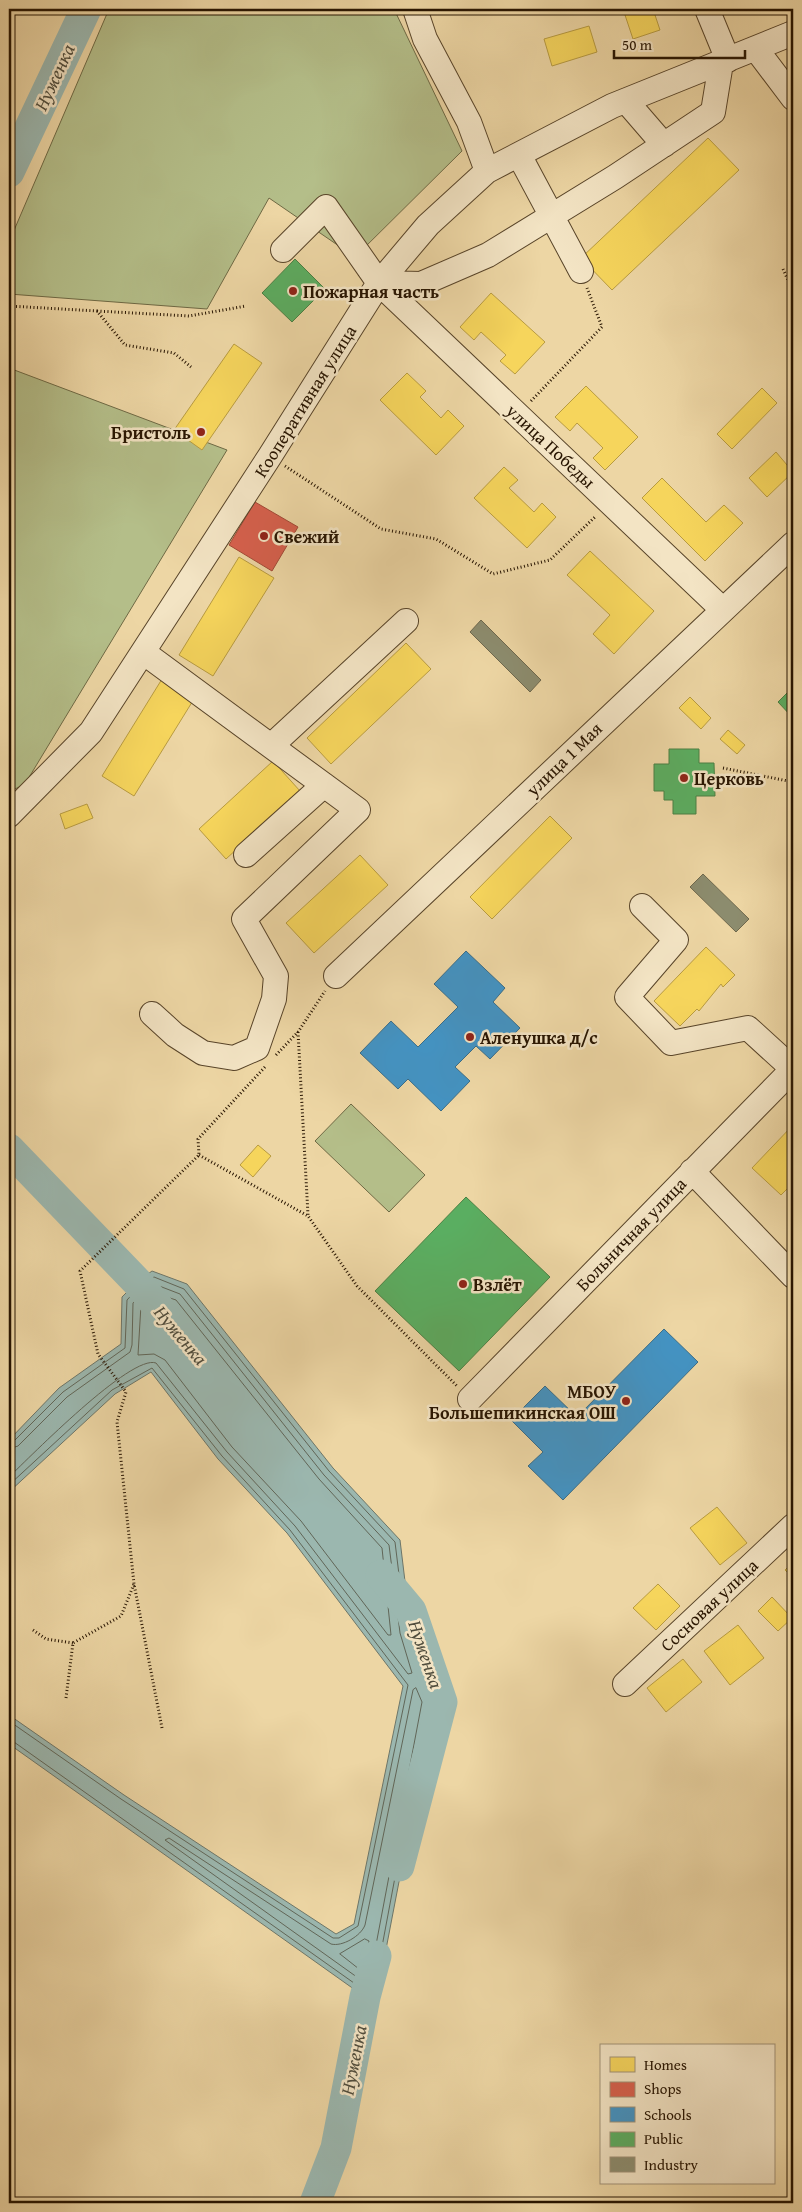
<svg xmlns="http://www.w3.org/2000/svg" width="802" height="2212" viewBox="0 0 802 2212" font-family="'Gentium Book Plus',serif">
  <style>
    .green { fill: #b4be89; stroke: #6e6944 }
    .water { fill: #9bb7af; stroke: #6d7669 }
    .homes { fill: #f6d55c; stroke: #b89b40 }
    .shops { fill: #d6604d; stroke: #a24936 }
    .schools { fill: #4393c3; stroke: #3b6d88 }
    .public { fill: #5aae61; stroke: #4b8044 }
    .industry { fill: #8c8c6e; stroke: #6e684d }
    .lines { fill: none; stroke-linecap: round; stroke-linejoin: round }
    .shore { stroke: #616658; stroke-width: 1 }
    .river { stroke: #9bb7af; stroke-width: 31 }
    .minor-casing { stroke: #584429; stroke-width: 26 }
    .path { stroke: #271400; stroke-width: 3; stroke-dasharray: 1 2.5; stroke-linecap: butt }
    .minor { stroke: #f3e4c4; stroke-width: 24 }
    .poi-dot { fill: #8f2418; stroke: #f3e4c4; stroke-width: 2 }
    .labels { text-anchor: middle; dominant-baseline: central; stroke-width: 5; stroke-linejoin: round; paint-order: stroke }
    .poi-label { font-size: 18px; font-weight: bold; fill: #271400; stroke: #f3e4c4; text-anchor: start }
    .street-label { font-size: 18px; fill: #271400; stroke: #f3e4c4 }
    .water-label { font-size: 19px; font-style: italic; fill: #504d3d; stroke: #f3e4c4 }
  </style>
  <rect width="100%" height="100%" fill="#edd6a4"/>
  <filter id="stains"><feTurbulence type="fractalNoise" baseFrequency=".004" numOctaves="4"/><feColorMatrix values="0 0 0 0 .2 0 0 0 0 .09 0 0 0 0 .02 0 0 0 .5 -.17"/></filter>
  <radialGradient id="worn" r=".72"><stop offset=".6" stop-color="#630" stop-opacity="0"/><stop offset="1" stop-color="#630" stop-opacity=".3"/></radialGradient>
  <path class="green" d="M109,9h285l68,142 -107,106 -86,-59 -62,111 -198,-15v-52z
    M9,368l218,82 -202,334 -16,8z
    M351,1104l74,71 -36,37 -74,-71z"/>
  <path class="water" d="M152,1271l35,13 146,184 67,72 11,91 23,69 -52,270 -17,27 -356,-253v-29l115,80 212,139 18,-10 49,-238 -116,-153 -69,-74 -67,-87 -36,22 -106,98v-52l50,-52 62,-44 1,-47 15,-15z"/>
  <path class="homes" d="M623,9h30l7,21 -27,9z
    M589,26l8,26 -45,14 -8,-27z
    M708,138l31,32 -127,120 -31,-32z
    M491,293l54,49 -30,32 -15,-13 6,-6 -25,-23 -7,8 -14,-13z
    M234,344l28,19 -60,87 -28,-20z
    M407,373l19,18 -6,6 21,21 7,-8 16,16 -28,29 -56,-55z
    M586,386l52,51 -33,33 -12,-12 10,-10 -26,-25 -7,8 -15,-14z
    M762,388l15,15 -45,46 -15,-15z
    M776,452l17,20 -26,25 -18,-19z
    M504,467l14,13 -9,8 25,24 8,-9 14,14 -29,31 -53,-50z
    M662,478l44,44 18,-17 19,18 -38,38 -63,-63z
    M590,551l64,60 -40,43 -21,-20 17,-19 -43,-40z
    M239,557l35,21 -61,98 -34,-21z
    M406,643l25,26 -100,95 -24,-26z
    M162,679l32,20 -60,97 -32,-20z
    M690,697l21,21 -10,11 -22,-21z
    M728,730l17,15 -8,9 -17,-15z
    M273,761l27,30 -74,68 -27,-30z
    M87,804l6,14 -28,11 -5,-15z
    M550,816l22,22 -80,81 -22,-22z
    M360,855l28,30 -74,68 -28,-30z
    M706,947l29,28 -12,12 -2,-3 -22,27 -2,-2 -17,17 -26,-25z
    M793,1125v58l-12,12 -29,-27z
    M258,1145l13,11 -18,21 -13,-12z
    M717,1507l30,36 -27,22 -30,-37z
    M793,1562v16l-8,-8z
    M658,1584l22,22 -24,24 -23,-22z
    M772,1597l20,21 -14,13 -20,-20z
    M738,1625l26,33 -34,27 -26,-34z
    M683,1659l19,23 -36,30 -19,-24z"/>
  <path class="shops" d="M255,502l43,25 -26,44 -43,-26z"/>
  <path class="schools" d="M466,951l39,37 -12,14 27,26 -30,31 -14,-13 -21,21 15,14 -29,30 -33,-32 -10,10 -38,-36 31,-32 27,26 40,-40 -24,-23z
    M664,1329l34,33 -135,138 -35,-34 15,-14 -32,-32 34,-34 32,31z"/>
  <path class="public" d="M295,259l30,30 -33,33 -30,-29z
    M793,687v31l-15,-16z
    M669,749h30v14h15l1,33h-19v18h-23v-14h-9v-9h-10v-27h15z
    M466,1197l84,80 -91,94 -84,-80z"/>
  <path class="industry" d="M481,620l60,60 -11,12 -60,-60z
    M703,874l46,45 -13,13 -46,-45z"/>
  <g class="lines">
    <path class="shore" d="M155,1293l21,7 143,179 63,69 9,87h-3l-87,-114 -69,-74 -67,-87 -11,-6 -16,1 3,-50z
      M9,1443l5,-2 49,-49 62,-44 2,-48 14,-15 13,-8 30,12 145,182 66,71 11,90 22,69 -50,267 -13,20h-4l-347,-246 -5,-1
      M9,1449l9,-3 49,-49 63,-45 2,-7 1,-42 12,-13 9,-6 26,10 144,181 65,70 11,88 12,40 -4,1 -113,-148 -68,-74 -71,-89c-25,-9 -125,93 -147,114
      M9,1485l103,-95 40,-22 70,88 68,74 118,155 -50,241 -19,12h-6l-212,-139 -112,-78
      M416,1688l6,14 -50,264 -11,14 -196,-140 4,-2 162,106c11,3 30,-8 34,-19l48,-235z
      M365,1939l4,2 -4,22 -6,6 -19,-15z"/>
    <path class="river" d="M9,172l77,-163
      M9,1149l128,133 27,32
      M381,1575l30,36 31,91 -43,164
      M315,2203l21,-55 29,-151 11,-41"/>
    <defs>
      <path id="minor" d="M415,9l10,30 44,83 18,49
        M707,9l21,51
        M756,49l37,49
        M626,101l38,44
        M519,155l62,116
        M283,250l43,-43 53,76 343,326
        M379,283l42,1 67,-29 127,-78 98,-65 8,-49
        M143,652l215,158 -114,109 32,57 -2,23 -17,49 -23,10 -31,-5 -28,-18 -23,-21
        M271,746l135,-125
        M9,815l82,-83 179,-276 109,-173 49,-58 59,-54 125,-65 181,-73
        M246,855l78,-70
        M642,906l34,34 -49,57 44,46 77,-15 45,41
        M336,976l457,-432
        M692,1171l101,105
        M470,1399l323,-330
        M625,1684l168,-158"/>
    </defs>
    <use href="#minor" class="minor-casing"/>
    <path class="path" d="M783,269l10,22
      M9,306l88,5 28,34 49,8 17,14
      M97,311l92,5 57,-10
      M531,401l71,-74 -15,-39
      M285,466l96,63 55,10 57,35 57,-14 46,-44
      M723,768l70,14
      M298,1032l10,183
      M276,1055l22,-23 27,-41
      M199,1155l109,61 49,70 100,100
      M33,1630l13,9 27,4
      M66,1698l7,-55 48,-27 13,-32
      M162,1728l-28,-144 -17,-162 9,-30 -28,-38 -18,-83 119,-116 -1,-16 67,-72"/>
    <use href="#minor" class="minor"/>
  </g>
  <g class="poi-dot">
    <circle cx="293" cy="291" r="5"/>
    <circle cx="201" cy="432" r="5"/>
    <circle cx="264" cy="536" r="5"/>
    <circle cx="684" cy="778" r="5"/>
    <circle cx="470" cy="1037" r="5"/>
    <circle cx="463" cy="1284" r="5"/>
    <circle cx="626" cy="1401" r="5"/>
  </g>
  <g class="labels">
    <g class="poi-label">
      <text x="303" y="291">Пожарная часть</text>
      <text x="191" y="432" text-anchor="end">Бристоль</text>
      <text x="274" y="536">Свежий</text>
      <text x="694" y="778">Церковь</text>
      <text x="480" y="1037">Аленушка д/с</text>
      <text x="473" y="1284">Взлёт</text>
      <text x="616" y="1391" text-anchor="end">МБОУ<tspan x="616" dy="21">Большепикинская ОШ</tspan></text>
    </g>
    <g class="street-label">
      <text transform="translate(305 401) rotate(-58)">Кооперативная улица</text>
      <text transform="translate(551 446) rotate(43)">улица Победы</text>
      <text transform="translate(564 759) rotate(-44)">улица 1 Мая</text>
      <text transform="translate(631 1234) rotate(-46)">Больничная улица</text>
      <text transform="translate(709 1605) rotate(-43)">Сосновая улица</text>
    </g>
    <g class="water-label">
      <text transform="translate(54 77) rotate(-65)">Нуженка</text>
      <text transform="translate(181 1335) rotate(50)">Нуженка</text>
      <text transform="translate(426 1654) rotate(71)">Нуженка</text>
      <text transform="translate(353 2060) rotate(-79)">Нуженка</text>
    </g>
  </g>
  <rect width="802" height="2212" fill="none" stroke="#edd6a4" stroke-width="30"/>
  <rect x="10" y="10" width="782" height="2192" fill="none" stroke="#271400" stroke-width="2.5"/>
  <rect x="15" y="15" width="772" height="2182" fill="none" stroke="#271400"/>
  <rect x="600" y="2044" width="175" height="140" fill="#f3e4c4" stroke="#a19176"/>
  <rect x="610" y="2057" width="25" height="15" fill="#f6d55c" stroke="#a19176"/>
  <text x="644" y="2070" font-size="15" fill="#271400">Homes</text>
  <rect x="610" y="2082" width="25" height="15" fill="#d6604d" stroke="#a19176"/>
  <text x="644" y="2094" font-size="15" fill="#271400">Shops</text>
  <rect x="610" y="2107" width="25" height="15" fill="#4393c3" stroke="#a19176"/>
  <text x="644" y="2120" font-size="15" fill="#271400">Schools</text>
  <rect x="610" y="2132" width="25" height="15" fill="#5aae61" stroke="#a19176"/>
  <text x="644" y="2144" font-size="15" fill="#271400">Public</text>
  <rect x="610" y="2157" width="25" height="15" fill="#8c8c6e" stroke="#a19176"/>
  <text x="644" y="2170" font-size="15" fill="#271400">Industry</text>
  <path d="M614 50v8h131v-8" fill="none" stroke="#271400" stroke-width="2.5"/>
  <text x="622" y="50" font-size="15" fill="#271400" stroke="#f3e4c4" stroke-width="4" paint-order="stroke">50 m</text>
  <rect width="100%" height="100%" filter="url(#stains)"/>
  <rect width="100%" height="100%" fill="url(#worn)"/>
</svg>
